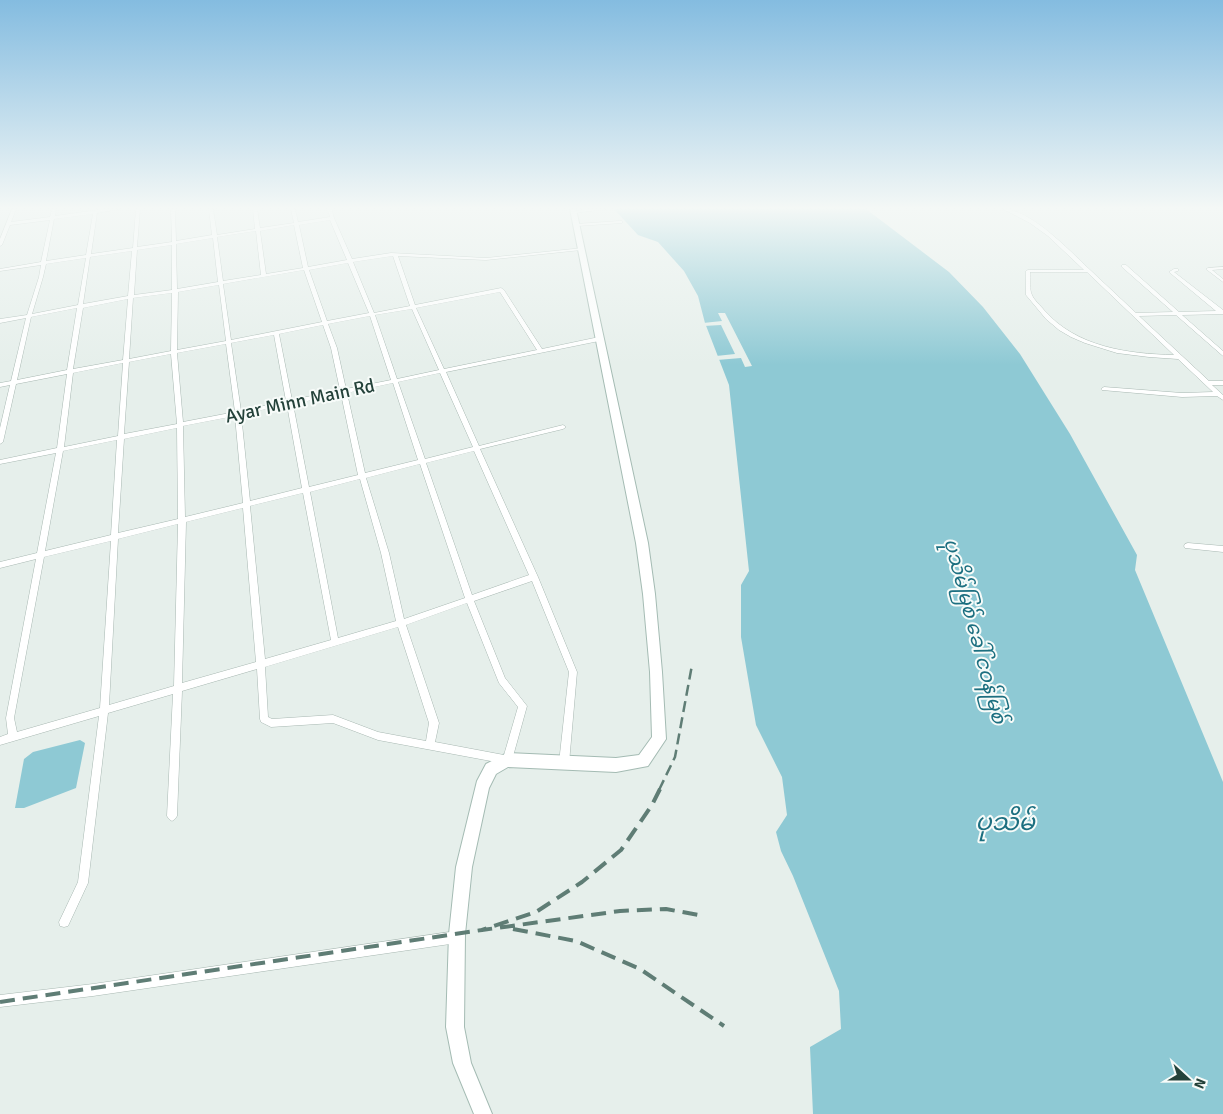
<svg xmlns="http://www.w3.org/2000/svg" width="1223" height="1114" viewBox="0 0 1223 1114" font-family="Signika,'Noto Sans Myanmar',sans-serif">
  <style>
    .water { fill: #8ec9d4 }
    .pier { fill: #e6efeb }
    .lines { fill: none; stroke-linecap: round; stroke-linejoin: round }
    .street-casing { stroke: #a8b8b2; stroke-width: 1 }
    .secondary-casing { stroke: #a4bbb3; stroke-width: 2 }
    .street { fill: #fff; fill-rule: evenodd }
    .secondary { fill: #fff; fill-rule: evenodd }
    .rail-far1 { stroke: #5f7d75; stroke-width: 2.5; stroke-dasharray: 11 5.5; stroke-linecap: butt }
    .rail { stroke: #5f7d75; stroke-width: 4; stroke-dasharray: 15 8; stroke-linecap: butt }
    .labels { text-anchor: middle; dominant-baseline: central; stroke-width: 4; stroke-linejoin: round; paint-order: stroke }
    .street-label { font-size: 19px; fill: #24423a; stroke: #f7fbf9 }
    .water-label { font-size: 20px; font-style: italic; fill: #1c6f80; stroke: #f7fbf9 }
    .near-water-label { font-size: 24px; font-style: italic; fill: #1c6f80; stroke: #f7fbf9 }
  </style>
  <rect width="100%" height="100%" fill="#e6efeb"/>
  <path class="water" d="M614,209h252l83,63 34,35 37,47 50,80 67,121 -2,15 88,212v332h-410l-3,-67 31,-18 -2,-38 -46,-115 -12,-25 -5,-19 11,-17 -5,-38 -26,-52 -15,-88v-52l8,-14 -20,-186 -24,-62 -7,-27 -14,-25 -26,-29 -20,-7z
    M80,740l5,3 -9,45 -52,20h-9l9,-49 9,-7z"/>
  <path class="pier" d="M718,313h7l27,53 -7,1 -4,-9 -24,2 -1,-4 19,-2 -14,-29 -17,1 -1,-3 19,-2z"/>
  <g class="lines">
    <defs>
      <path id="street" d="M12,209h4l-5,13 39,-5 2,-8h4l-1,7 50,-7h15l-23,4 -6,41 42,-6 3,-39h4l-3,38 35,-5 -1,-33h4l1,32 36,-6 -3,-26h4l4,26 38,-6 -2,-20h4l3,19 34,-5 -3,-14h4l3,13 32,-5 -2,-7 7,-1 -3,2 2,7 18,41 39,-6 95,5 97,-10v1l-2,1 -95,10 -88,-4 17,49 86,-17 3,2 38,59 57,-12 3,2 -3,2 -153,31 33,74 84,-21 3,2 -3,2 -83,20 58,128 39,95 -8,91 -2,3 -3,2 -3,-2 -2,-3 10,-91 -37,-91 -58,20 31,77 22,28 -15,54 -2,3 -3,1 -129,-24 -45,-17 -62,4 -10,-5 -1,-3 -3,-50 -75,22 -5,125 -2,3 -3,2 -3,-2 -2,-3 6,-122 -65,19 -20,170 -20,43 -4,1 -4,-1 -1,-4 19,-40 21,-166 -99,29v-8l8,-3 -2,-16 30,-159 -36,9v-6l37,-9 19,-100 -56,11v-4l57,-12 10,-74 -51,10 -13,58 -3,2v-16l10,-43 -10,2v-4l11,-2 15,-63 -26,5v-4l27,-4 12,-38 2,-12 -41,6v-2l41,-7 9,-42 -40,5 -8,20 -2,1v-7zM93,214l-7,41 -40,6 8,-42zM330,220l17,40 -39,7 -9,-42zM294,225l9,43 -37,6 -6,-43zM256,231l5,44 -38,6 -6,-44zM213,238l5,44 -41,7 -1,-45zM172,245v45l-38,5 3,-45zM132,251l-4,45 -45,8 7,-47zM393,256l17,50 -36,7 -21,-51zM86,258l-8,47 -46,9 11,-37 3,-13zM348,263l21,50 -42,8 -18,-51zM304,270l18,52 -91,18 -8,-56zM219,285l7,56 -49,9 1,-58zM500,292l37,58 -93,19 -28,-61zM172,293l-1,58 -42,8 4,-61zM128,299l-5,61 -50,9 10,-61zM77,308l-10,62 -50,10 14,-63zM412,309l27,61 -42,9 -22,-64zM370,316l21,64 -45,9 -9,-41 -9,-24zM323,325l8,23 9,42 -48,10 -13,-66zM274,335l12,66 -45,10 -10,-68zM226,344l9,68 -52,10 -6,-69zM171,354l6,70 -53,10 5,-72zM123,363l-5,73 -54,11 9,-74zM440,373l33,74 -48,12 -27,-77zM393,383l25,77 -53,13 -18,-80zM341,394l17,81 -49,12 -16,-83zM287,405l15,83 -52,13 -9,-87zM235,416l8,87 -58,14 -2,-91zM177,428l1,91 -60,14 6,-94zM117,440l-6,95 -66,16 18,-100zM474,451l55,124 -57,20 -46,-132zM420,464l45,134 -61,21 -15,-66 -23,-75zM360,479l21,74 15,68 -58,17 -28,-146zM303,493l28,147 -66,19 -15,-153zM243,508l13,154 -74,21 4,-161zM178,524l-4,162 -65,19 9,-166zM111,541l-11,167 -83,24 -3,-14 30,-161zM467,603l32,80 19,24 -14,48 -69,-13 4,-19 -33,-98zM398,627l31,96 -3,18 -48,-9 -45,-17 -61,4 -4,-2 -3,-50z
        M587,209h20l-33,4 -2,-1z
        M1003,209c27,0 66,41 85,59 16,15 32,30 48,45l37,-1 -51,-45v-2h4l53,47 37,-1 -47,-39 5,-3h4v2l-4,1 49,38v4l-41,1 41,36v5l-47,-41 -37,1 70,65h14v4h-11l11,10v5l-6,-4 -35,1 -80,-7 -1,-1 3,-2 78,6 31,-1 -35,-33 -29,-2 -32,-4 -32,-10 -14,-6 -12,-7 -13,-11 -20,-24v-24l2,-1h56l-36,-34 -18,-13zM1030,272h57l87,83c-46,-1 -98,-8 -130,-45 -3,-4 -10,-10 -12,-15 -3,-5 -1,-16 -2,-23z
        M620,221h2v2l-45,3 -2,-1 2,-1z
        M1223,267v2l-11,1 11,9v3l-17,-13 2,-1z
        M1188,543l35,3v6l-38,-4 -1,-2 1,-2z
        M457,931l4,2 2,4 -2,4 -4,2 -364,53 -93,11v-12l93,-11z"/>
      <path id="secondary" d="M570,209h6l72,334 7,51 7,78 4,67 -18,27 -32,6 -108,-5 -12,7 -7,14 -17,79 -7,67 -1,93 7,36 21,51h-18l-21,-51 -7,-36 3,-93 7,-67 21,-86 9,-17 21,-11 109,5 23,-3 13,-18 -2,-65 -7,-78 -7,-51z"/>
    </defs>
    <use href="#street" class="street-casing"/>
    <use href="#secondary" class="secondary-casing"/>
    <use href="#street" class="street"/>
    <use href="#secondary" class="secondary"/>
    <path class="rail-far1" d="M659,790l16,-33 17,-92"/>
    <path class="rail" d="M660,789l-8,16 -31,45 -39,32 -46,30 -54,18 138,-19 46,-2 38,7
      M513,929l63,12 64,28 84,57
      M0,1002l482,-72"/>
  </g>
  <linearGradient id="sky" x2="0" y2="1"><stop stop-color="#84bce0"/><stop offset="0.57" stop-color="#f4f8f6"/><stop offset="1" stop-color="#f4f8f6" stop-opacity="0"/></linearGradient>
  <rect width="1223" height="365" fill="url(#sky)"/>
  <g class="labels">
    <g class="street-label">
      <text transform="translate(300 401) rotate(-12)">Ayar Minn Main Rd</text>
    </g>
    <g class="water-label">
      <text transform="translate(975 631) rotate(75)">ပုသိမ်မြစ် ခေါ် ငဝန်မြစ်</text>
    </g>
    <g class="near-water-label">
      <text x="1005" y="822">ပုသိမ်</text>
    </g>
  </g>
  <g transform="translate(1188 1079) rotate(111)" stroke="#f7fbf9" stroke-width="4" paint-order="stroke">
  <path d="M0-4L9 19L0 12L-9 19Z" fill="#24423a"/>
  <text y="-8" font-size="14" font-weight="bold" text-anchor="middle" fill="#24423a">N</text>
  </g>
</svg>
